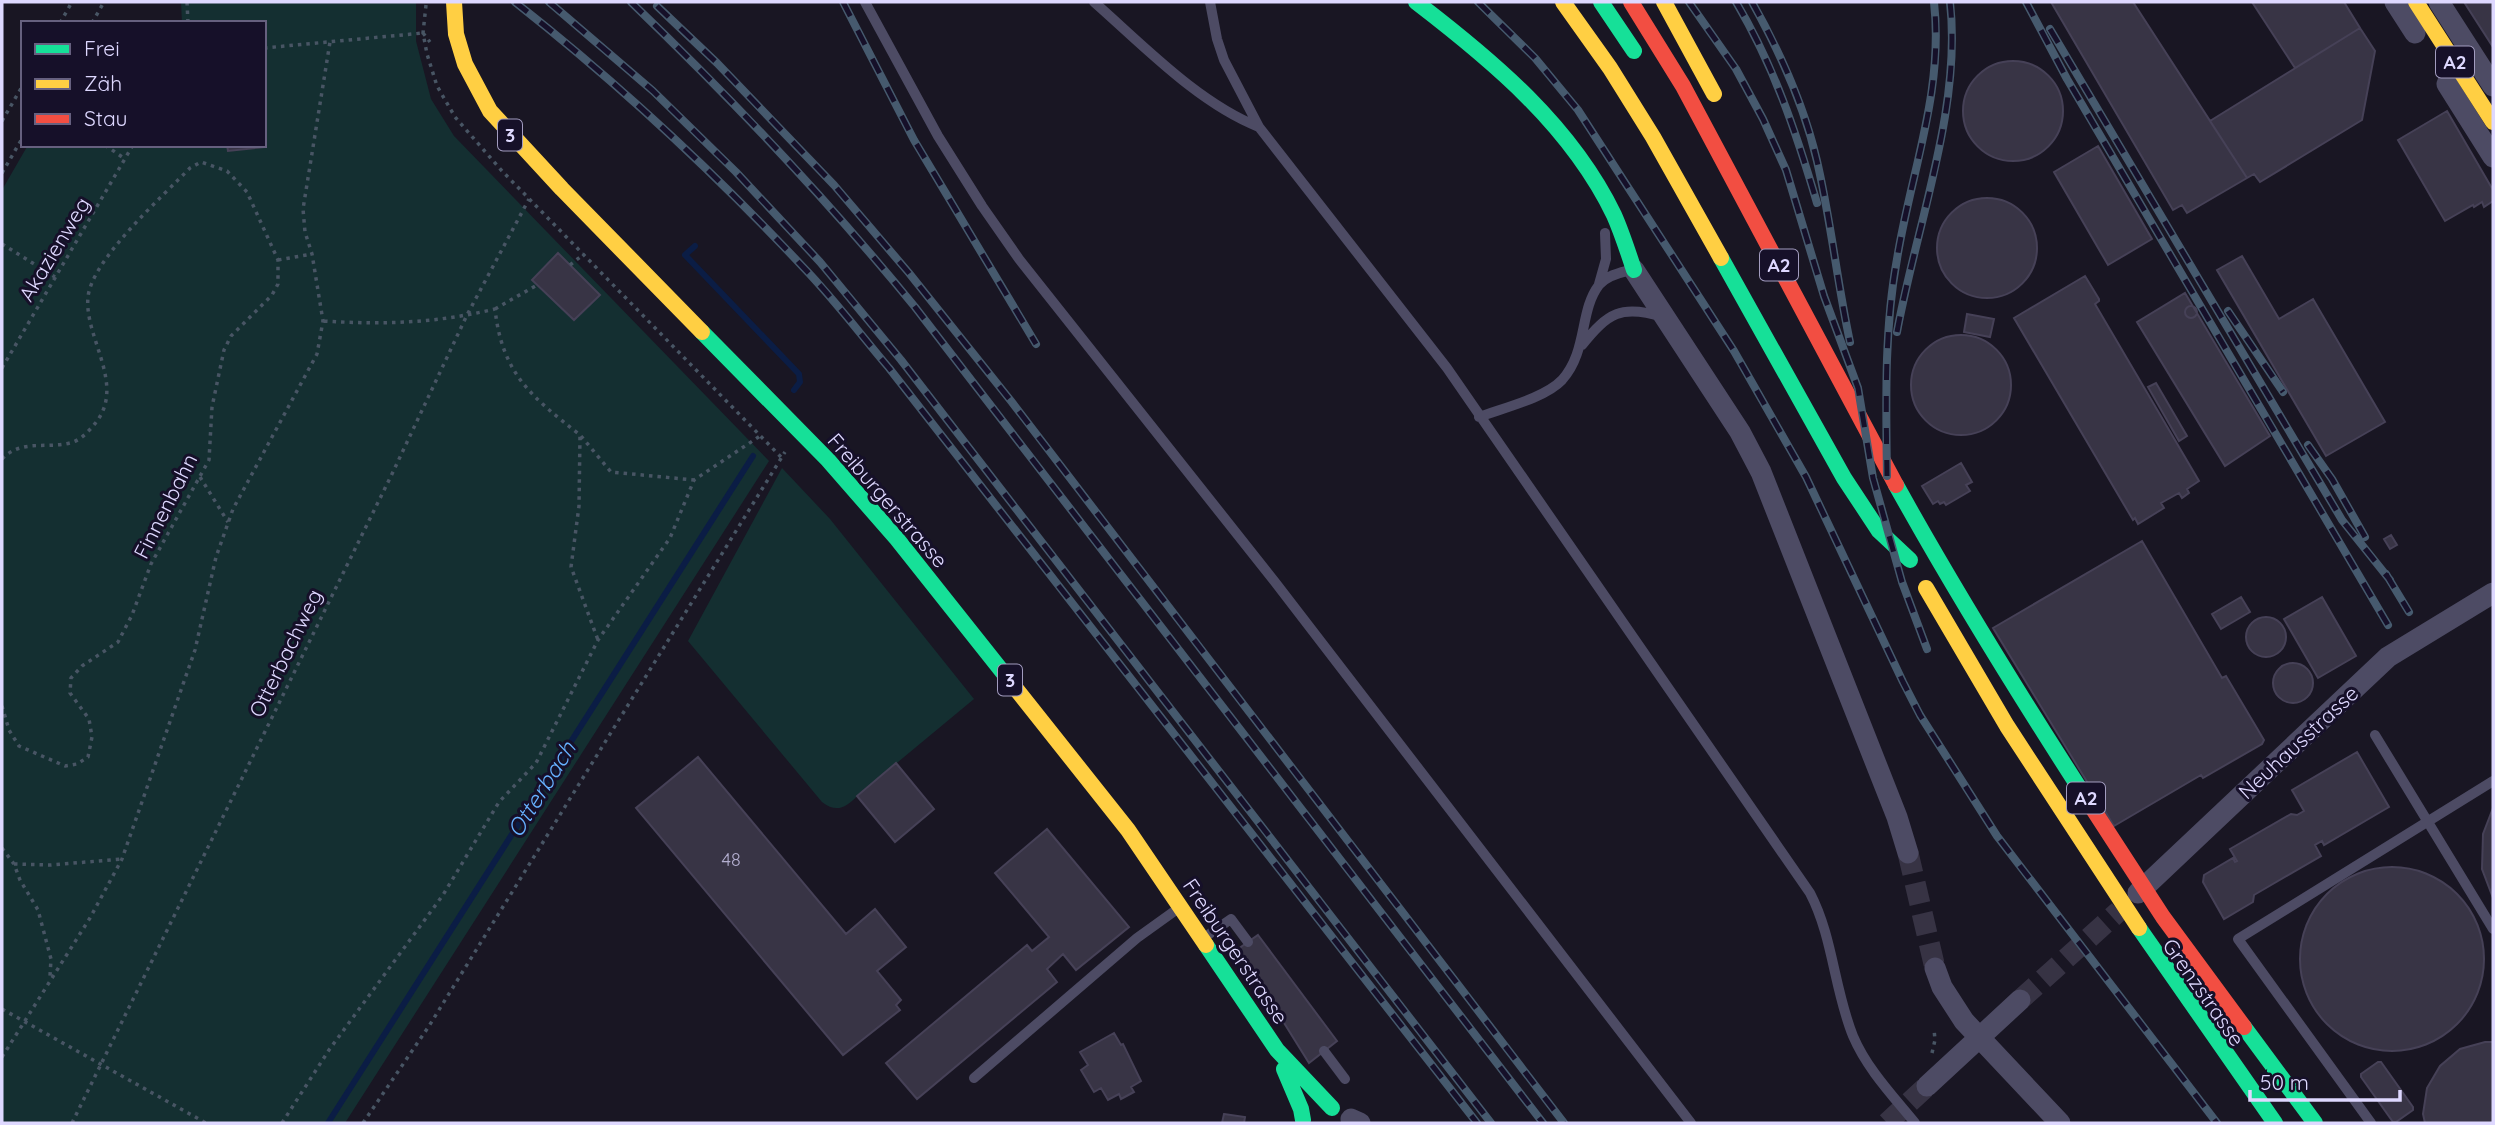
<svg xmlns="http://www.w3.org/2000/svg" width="2495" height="1125" viewBox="0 0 2495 1125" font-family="Quicksand,sans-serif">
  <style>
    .green { fill: #142f31 }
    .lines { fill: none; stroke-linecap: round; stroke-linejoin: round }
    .stream { stroke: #0b1d45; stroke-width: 6 }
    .building { fill: #383445; stroke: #464157; stroke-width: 2 }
    .street-tunnel { stroke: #373344; stroke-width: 21; stroke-dasharray: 21 10; stroke-linecap: butt }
    .path { stroke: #485564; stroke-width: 3.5; stroke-dasharray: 3.5 5; stroke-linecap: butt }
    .lane { stroke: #4d4b64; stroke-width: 10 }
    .street { stroke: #4d4b64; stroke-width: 21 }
    .fast { stroke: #16e098; stroke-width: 16 }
    .slow { stroke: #ffcf43; stroke-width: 16 }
    .jam { stroke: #f24e42; stroke-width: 16 }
    .rail-casing { stroke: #465a6e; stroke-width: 8 }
    .rail { stroke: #161029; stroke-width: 5; stroke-dasharray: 16; stroke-linecap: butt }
    .labels { text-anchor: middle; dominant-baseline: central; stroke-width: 6; stroke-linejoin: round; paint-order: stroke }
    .number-label { font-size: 18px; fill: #b4afd0 }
    .shield { fill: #161029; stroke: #a29cbf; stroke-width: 2 }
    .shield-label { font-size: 19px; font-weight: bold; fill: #ded8ff }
    .street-label { font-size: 21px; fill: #ded8ff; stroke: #161029 }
    .water-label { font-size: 23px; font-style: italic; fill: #66b1ff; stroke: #161029 }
  </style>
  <rect width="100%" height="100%" fill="#191623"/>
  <path class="green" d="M181,2h235v39l15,58 23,37 315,325 -424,662h-343v-933l26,-45h236v-122h-82z
    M782,468l48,51 144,180 -117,97c-11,12 -21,17 -35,6l-134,-161z"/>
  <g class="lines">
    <path class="stream" d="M695,246l-10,9 114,119 1,8 -6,8
      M328,1123l425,-667"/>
  </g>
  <path class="building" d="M2051,2h82l114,176 -60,35 -5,-8 -9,5z
    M2252,2h92l16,26 -65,40z
    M2464,2h29v45z
    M2360,28l15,23 -13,69 -102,62 -6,-8 -7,4 -37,-57z
    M1963 111a50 50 0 1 1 100 0a50 50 0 1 1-100 0Z
    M2447,111l46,79v11l-9,6 -2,-5 -8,5 -1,-2 -28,16 -47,-81z
    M227,145h37v2l-36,4z
    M2098,146l54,93 -44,26 -54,-93z
    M1937 248a50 50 0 1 1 100 0a50 50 0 1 1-100 0Z
    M558,253l42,42 -26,25 -42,-40z
    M2242,256l37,63 34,-20 72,123 -59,34 -109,-186z
    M2085,276l14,23v2l-4,3 104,177 -12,8 2,4 -7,5 -3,-5 -18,10 3,5 -26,16 -3,-6 -2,2 -119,-202z
    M2185,293l85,143 -45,30 -88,-144z
    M2185 312a6 6 0 1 1 12 0a6 6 0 1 1-12 0Z
    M1967,314l27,5 -4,18 -26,-5z
    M1911 385a50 50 0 1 1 100 0a50 50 0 1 1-100 0Z
    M2156,383l31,53 -8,5 -31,-54z
    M1961,463l11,19 -6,3 4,6 -24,14 -2,-3 -4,2 -2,-3 -5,3 -11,-18z
    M2391,535l6,10 -7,4 -6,-10z
    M2142,541l80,137 4,-2 38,64 -2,4 -59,34 -2,-3 -87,51 -121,-198z
    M2241,597l9,15 -29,17 -9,-15z
    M2322,597l34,59 -38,22 -34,-59z
    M2246 637a20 20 0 1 1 40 0a20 20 0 1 1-40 0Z
    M2273 683a20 20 0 1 1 40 0a20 20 0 1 1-40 0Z
    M2357,752l32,55 -65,38 -2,-4 -7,4 6,11 -67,39 -1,7 -29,17 -21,-37 1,-7 29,-17 2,4 2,-1 -7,-12 61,-35 6,1 7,-4 -12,-21z
    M698,757l148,177 29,-25 31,38 -29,24 24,29 -5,5 4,5 -57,45 -207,-247z
    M896,763l38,46 -39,33 -38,-46z
    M2493,808v90l-11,-29 1,-35z
    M1047,829l82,98 -53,43 -13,-16 -16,15 10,13 -140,117 -31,-36 141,-118 5,6 17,-14 -54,-64z
    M2300 959a92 92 0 1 1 184 0a92 92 0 1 1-184 0Z
    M1258,935l79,106 -28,22 -71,-114z
    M1114,1033l7,12 2,-1 18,37 -10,6 3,5 -13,7 -2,-5 -11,6 -7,-12 -7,4 -13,-22 7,-5 -8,-13z
    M2485,1042h8v81h-68l-2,-9 4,-26 13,-22 20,-17z
    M2378,1062h3l32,45v3l-17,12h-3l-32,-45v-3z
    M1224,1114l21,3 -1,6h-22z"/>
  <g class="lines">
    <path class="street-tunnel" d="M1908,853l27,115
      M2020,1000l99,-89
      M1887,1123l40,-37"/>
    <path class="path" d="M187,2l1,21
      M426,5l-3,28 4,21 10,32 18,31 47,54 279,286
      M60,23l12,-21
      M92,23l12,-21
      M423,33l7,9
      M264,48l159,-15
      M2,121l21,-36
      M105,145l20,14
      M2,173l21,-36
      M2,244l53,33
      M278,260l34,-6
      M570,265l14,-11
      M495,309l42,-24
      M324,321c61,4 112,2 171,-12 7,65 37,88 85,126l-1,71 -8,61 27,73
      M2,368l131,-223
      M581,436l30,36 83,8
      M2,459c20,-21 47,-9 71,-17 9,-3 18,-13 24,-21 28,-38 -13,-84 -9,-124 4,-38 75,-101 102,-129l11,-6 26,9 20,21 31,68v24l-6,11 -41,41 -7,14 -12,57 -3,53 -58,104 -19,51 -14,27 -36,24 -11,12 -1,15 19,26 3,18 -4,20 -11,7 -12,2 -46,-20 -10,-16 -7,-24
      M200,477l28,45
      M2,848l12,16 6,16 18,30 13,49 -1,17
      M14,864l37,1 71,-6
      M2,1009l204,114
      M1932,1053l3,-13 -1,-11
      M2,1057l88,-139 32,-59 73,-209 21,-93 17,-48 84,-155 6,-33 -11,-67 -7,-22 -2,-23 27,-167
      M72,1123l320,-649 75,-159 62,-116
      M282,1123l47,-73 114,-155 56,-93 37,-39 62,-123 72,-102 24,-58 66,-44
      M363,1123l66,-97 356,-574"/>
    <path class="lane" d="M865,2l73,134 44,70 37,53 256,323 416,541
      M1094,2c49,43 104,101 165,125
      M1210,2l7,37 7,21 35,67 188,241 363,525c23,44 24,96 43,143 14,33 40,60 62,87
      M1599,284l7,-25 -1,-26
      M1582,345c26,-32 39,-41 81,-28
      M1479,417c24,-9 66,-19 83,-37 26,-29 17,-69 37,-95 6,-8 19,-12 28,-14
      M2375,735l118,194
      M1205,937l26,-18 17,23
      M1324,1051l21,28
      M974,1078l163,-140 39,-28
      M2371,1123l-133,-184 255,-158"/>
    <path class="street" d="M2395,2l20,31
      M2439,2l54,84
      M2447,84l46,73
      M1634,270l106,162 21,40 136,345 11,36
      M2138,893l250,-236 105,-64
      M1935,968l7,19 22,34 96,102
      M1927,1086l93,-86
      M1351,1119l9,4"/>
    <path class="fast" d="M1416,2c77,59 155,124 198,213 8,18 14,37 20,55
      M1601,2l33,49
      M1721,258l123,220 35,53 31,29
      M702,332l126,128 69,79 112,141
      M1896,485c61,110 127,216 195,321
      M2139,928l136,195
      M1206,945l71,105 55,58
      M2244,1027l71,96
      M1284,1069l17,40 2,11"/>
    <path class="slow" d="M454,2l2,32 9,30 25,47 72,78 140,143
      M1563,2l47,66 43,69 68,121
      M1664,2l50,92
      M2416,2l77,120
      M1926,588l81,138 132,202
      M1009,680l119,150 78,115"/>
    <path class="jam" d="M1631,2l52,84 213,399
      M2091,806l72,111 81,110"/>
    <defs>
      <path id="rail" d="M515,2c103,81 199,170 288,265 31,32 58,68 86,101l588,755
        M549,2l104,89 83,81 84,90 81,98 590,763
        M631,2c101,97 196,197 284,305l628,816
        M843,2l71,138 122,204
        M1478,2l57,56 43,52 156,241 72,126 97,205 17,33 77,121 220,287
        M1689,2l47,67 27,50 23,51 38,126 34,92 15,90 29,104 25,67
        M1736,2c38,64 60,130 81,201
        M1752,2c28,50 52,103 65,159 14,60 20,121 33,181
        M2026,2l41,77 321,546
        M657,6l60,57 117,122 75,88 102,128 553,722
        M2050,29l292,491 48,60
        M2228,311l55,81
        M1897,332c19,-105 65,-224 53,-330
        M2308,445l24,34 33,58
        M1887,476c-1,-72 -3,-146 10,-217 14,-87 47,-168 37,-257
        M2386,574l23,38"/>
    </defs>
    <use href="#rail" class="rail-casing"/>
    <use href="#rail" class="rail"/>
  </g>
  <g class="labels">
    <g class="number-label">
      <text x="731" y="859">48</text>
    </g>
    <g class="shield">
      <rect x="2436" y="46.5" width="38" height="31" rx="5"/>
      <rect x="498" y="119.5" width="24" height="31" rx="5"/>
      <rect x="1760" y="249.5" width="38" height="31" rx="5"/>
      <rect x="998" y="664.5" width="24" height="31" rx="5"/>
      <rect x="2067" y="782.5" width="38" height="31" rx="5"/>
    </g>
    <g class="shield-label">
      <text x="2455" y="62">A2</text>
      <text x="510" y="135">3</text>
      <text x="1779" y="265">A2</text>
      <text x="1010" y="680">3</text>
      <text x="2086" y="798">A2</text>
    </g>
    <g class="street-label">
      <text transform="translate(54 249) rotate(-59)">Akazienweg</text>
      <text transform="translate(888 500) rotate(49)">Freiburgerstrasse</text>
      <text transform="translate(165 506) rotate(-63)">Finnenbahn</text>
      <text transform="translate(285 653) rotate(-64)">Otterbachweg</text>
      <text transform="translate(2298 742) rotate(-43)">Neuhausstrasse</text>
      <text transform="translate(1236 951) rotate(56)">Freiburgerstrasse</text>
      <text transform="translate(2204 992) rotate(55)">Grenzstrasse</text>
    </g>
    <g class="water-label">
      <text transform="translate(541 789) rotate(-58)">Otterbach</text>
    </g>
  </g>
  <rect width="2495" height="1125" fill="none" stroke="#ded8ff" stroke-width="7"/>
  <rect x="21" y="21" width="245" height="126" fill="#161029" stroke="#66607f" stroke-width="2"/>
  <rect x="35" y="44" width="35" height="10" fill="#16e098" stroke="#66607f" stroke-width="2"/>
  <text x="84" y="56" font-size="21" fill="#ded8ff">Frei</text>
  <rect x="35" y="79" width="35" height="10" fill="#ffcf43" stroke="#66607f" stroke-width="2"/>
  <text x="84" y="91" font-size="21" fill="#ded8ff">Zäh</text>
  <rect x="35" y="114" width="35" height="10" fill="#f24e42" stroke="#66607f" stroke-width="2"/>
  <text x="84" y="126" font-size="21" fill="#ded8ff">Stau</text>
  <path d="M2250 1090v10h150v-10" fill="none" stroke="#ded8ff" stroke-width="3.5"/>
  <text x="2260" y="1090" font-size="21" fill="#ded8ff" stroke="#161029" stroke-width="5" paint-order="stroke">50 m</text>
</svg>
